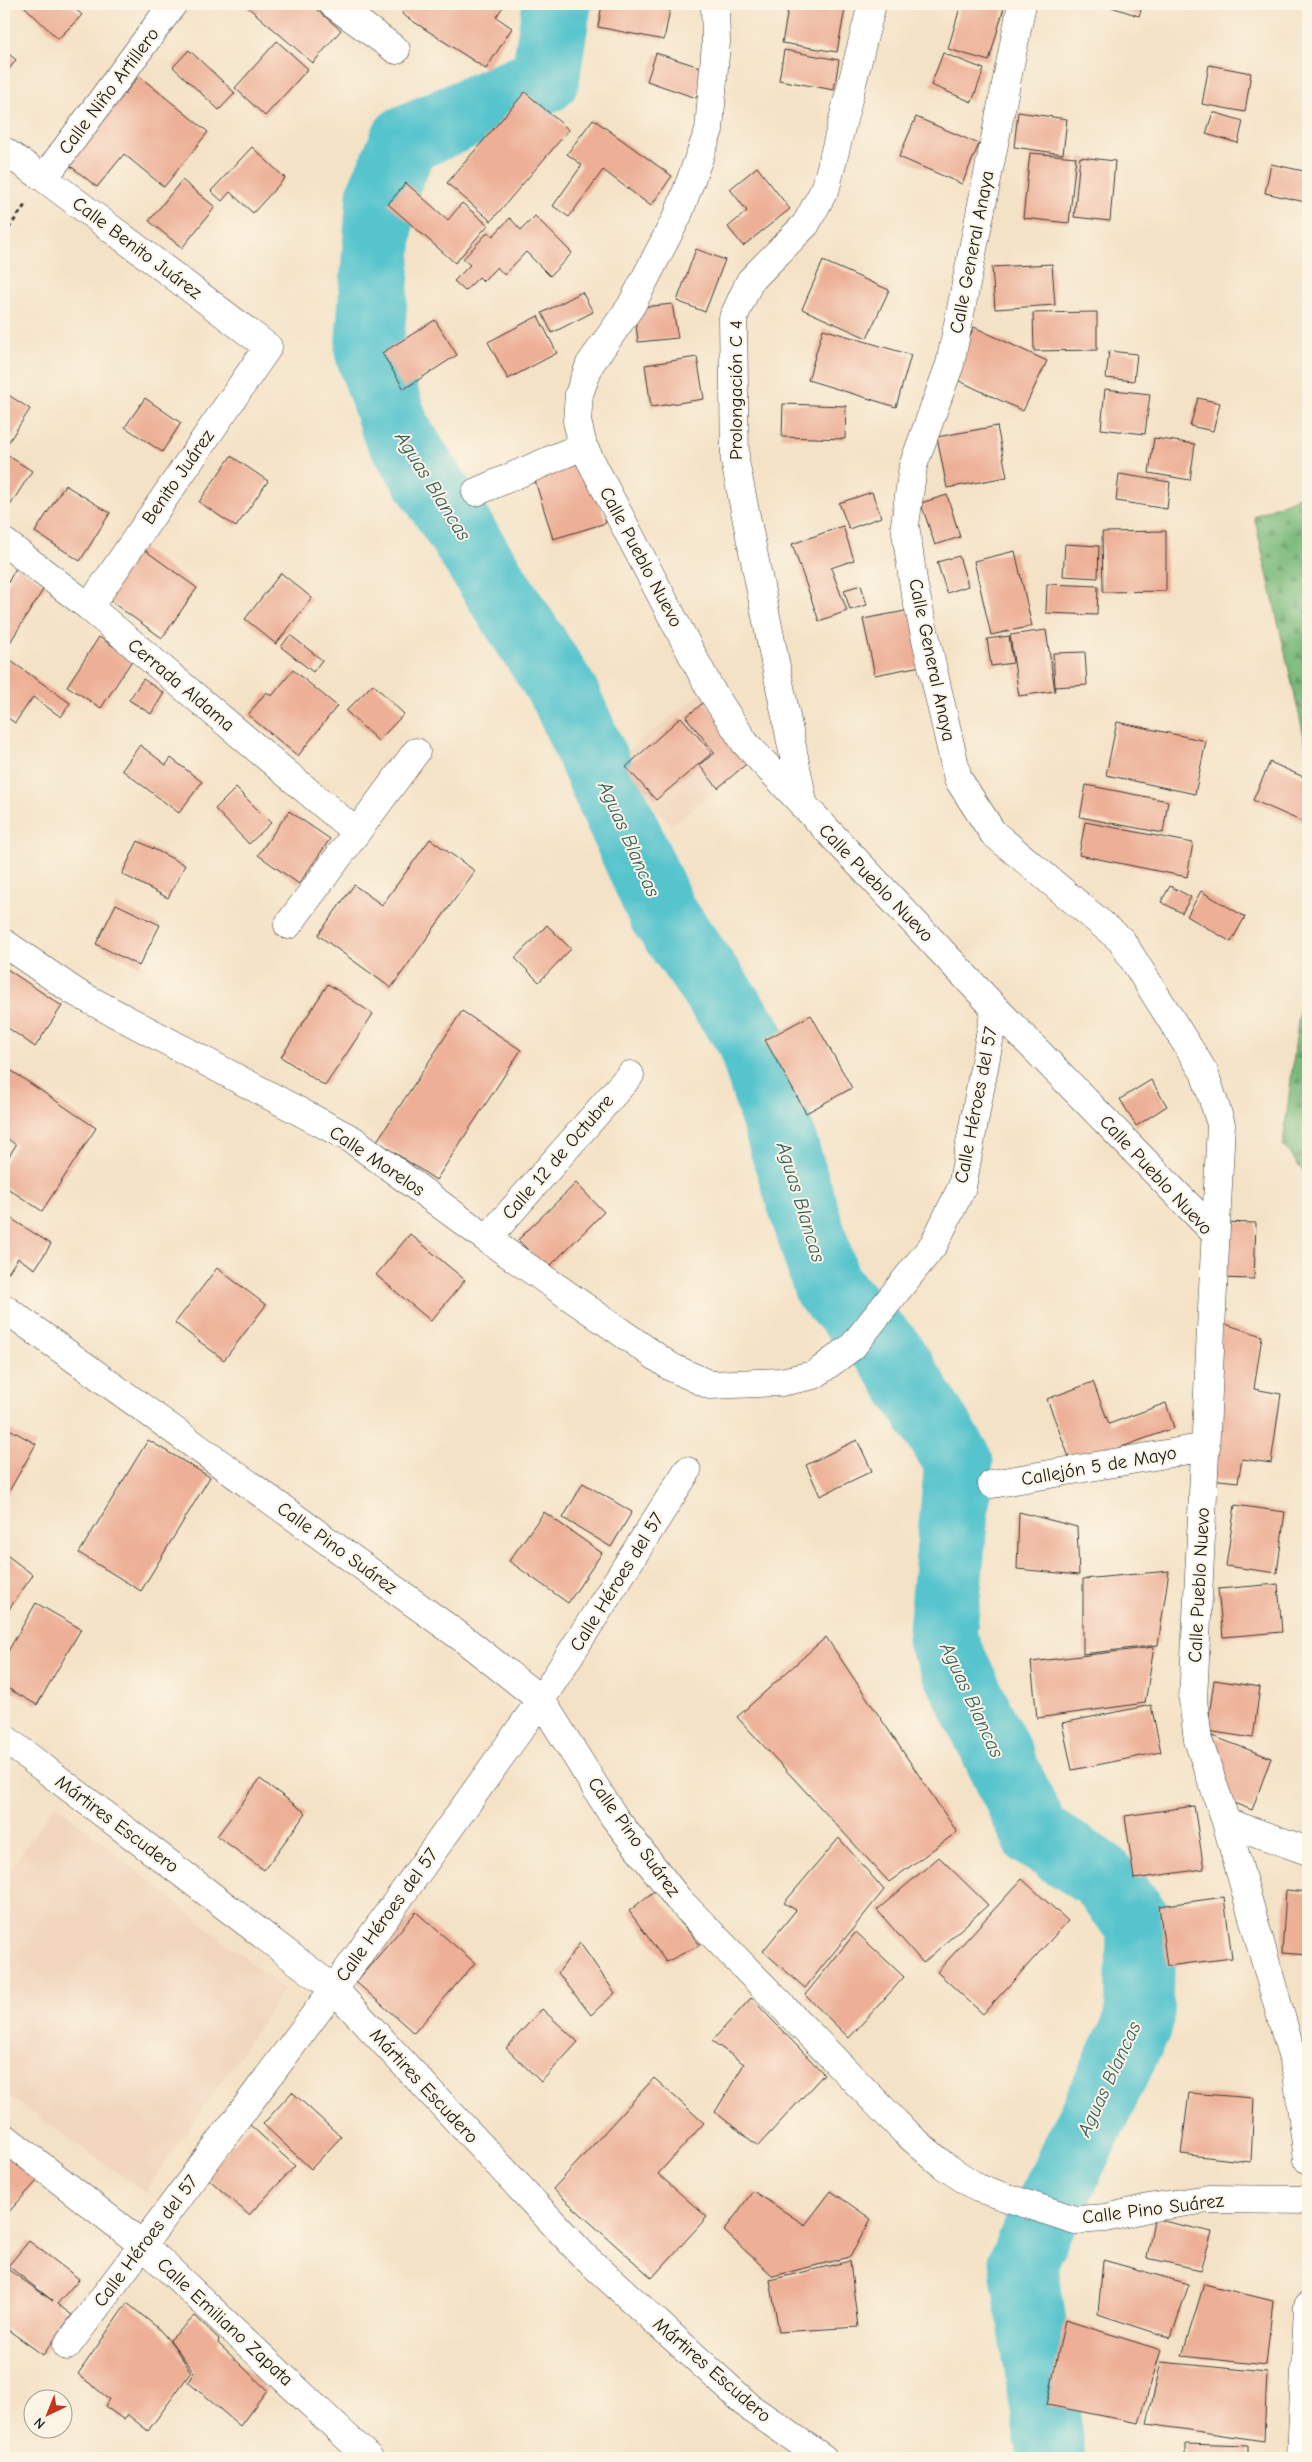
<svg xmlns="http://www.w3.org/2000/svg" width="1312" height="2462" viewBox="0 0 1312 2462" font-family="'Comic Neue',sans-serif">
  <style>
    .built { fill: #f1d5bd }
    .forest { fill: url(#forest-firs); stroke: #4a6a4b }
    .lines { fill: none; stroke-linecap: round; stroke-linejoin: round }
    .river { stroke: #57c4cd; stroke-width: 69 }
    .building { fill: #edb097 }
    .street-casing { stroke: #3c3a36; stroke-width: 29 }
    .path { stroke: #3c3a36; stroke-width: 3; stroke-dasharray: 4 4; stroke-linecap: butt }
    .street { stroke: #fff; stroke-width: 28 }
    .labels { text-anchor: middle; dominant-baseline: central; stroke-width: 4; stroke-linejoin: round; paint-order: stroke }
    .street-label { font-size: 19px; fill: #1c1c1c; stroke: #fcf5e5 }
    .water-label { font-size: 20px; font-style: italic; fill: #345f63; stroke: #fcf5e5 }
  </style>
  <defs>
    <pattern id="forest-firs" width="22" height="20" patternUnits="userSpaceOnUse" patternTransform="scale(1.25)"><rect width="22" height="20" fill="#79b97a"/><path d="M5 1l3.5 6h-7zM16 11l3.5 6h-7z" fill="#689e69"/></pattern>
  </defs>
  <rect width="100%" height="100%" fill="#fcf5e5"/>
  <filter id="ink" filterUnits="userSpaceOnUse"><feTurbulence type="fractalNoise" baseFrequency=".02" numOctaves="2"/><feDisplacementMap in="SourceGraphic" scale="10" xChannelSelector="R" yChannelSelector="G"/><feConvolveMatrix kernelMatrix="1 2 1 2 8 2 1 2 1" color-interpolation-filters="sRGB"/></filter>
  <filter id="wash" filterUnits="userSpaceOnUse"><feTurbulence type="fractalNoise" baseFrequency=".0096" numOctaves="4" result="noise"/><feDisplacementMap in="SourceGraphic" scale="20" xChannelSelector="R" yChannelSelector="G"/><feGaussianBlur stdDeviation="1.12" result="paint"/><feColorMatrix in="noise" values="0 0 0 0 0 0 0 0 0 0 0 0 0 0 0 0 0 1.4 0 .05"/><feComposite in="paint" operator="in"/></filter>
  <g filter="url(#wash)">
    <rect width="100%" height="100%" fill="#f4e2c6"/>
    <path class="built" d="M703,692l51,68 -83,65 -57,-63z
      M55,1804l229,186 -139,202 -141,-99v-214z"/>
    <path class="forest" d="M1308,493v261l-54,-238z
      M1308,939v239l-25,-33z"/>
    <g class="lines">
      <path class="river" d="M557,4l-12,75 -140,61 -24,55 -12,156 27,79 169,265 97,218 88,125 78,250 61,64 70,110 -17,177 94,196 64,40 41,51 -2,95 -116,240 29,197"/>
    </g>
    <g id="blocks">
      <path class="building" d="M22,4h48l12,11 -24,24z
        M244,4h66l31,26 -28,33z
        M408,4h97l-9,13 16,11 -26,41 -84,-55z
        M602,4h69l-7,36 -66,-13z
        M789,4h27l29,5 -8,43 -55,-9z
        M961,4h44l-16,57 -41,-12z
        M1102,4h41l-4,12z
        M277,41l31,28 -43,47 -30,-28z
        M4,50l12,10 -12,16z
        M189,50l46,43 -16,17 -46,-43z
        M784,50l55,10 -5,30 -55,-10z
        M656,53l50,16 -10,29 -49,-17z
        M943,53l41,16 -12,33 -41,-17z
        M1209,65l42,8 -6,39 -43,-8z
        M139,76l69,56 -44,55 -40,-33 -27,33 -29,-23z
        M525,92l44,38 -78,91 -44,-38z
        M1018,112l49,7 -4,35 -49,-7z
        M1213,112l30,9 -5,22 -32,-9z
        M916,117l63,27 -17,40 -63,-27z
        M593,119l79,57 -21,30 -48,-36 -34,47 -16,-11 29,-41 -15,-11z
        M252,147l33,31 -32,35 -23,-21 -8,9 -11,-10z
        M1030,153l46,4 -7,66 -46,-5z
        M1080,157l35,4 -5,60 -36,-4z
        M1271,164l37,8 -3,30 -40,-9z
        M757,167l33,42 -47,37 -15,-19 19,-16 -17,-22z
        M182,180l33,27 -33,41 -33,-27z
        M406,183l42,37 14,-17 26,22 -33,38 -67,-59z
        M535,216l37,37 -22,23 -24,-24 -22,23 -7,-8 -14,14 -4,-4 -14,14 -11,-10 16,-16 -7,-6 25,-27 5,4 17,-18 11,12z
        M696,249l29,11 -20,52 -28,-11z
        M823,261l66,29 -22,48 -65,-29z
        M1052,264l3,41 -60,4 -3,-42z
        M582,292l11,20 -41,21 -10,-20z
        M672,304l6,34 -40,4 -4,-34z
        M1097,312v38l-63,1 -1,-38z
        M538,316l19,37 -49,26 -20,-37z
        M435,320l22,35 -53,34 -22,-36z
        M974,327l73,34 -24,50 -72,-34z
        M823,329l88,26 -15,52 -88,-27z
        M1109,351l28,3 -3,27 -28,-3z
        M697,357l7,42 -53,8 -6,-42z
        M1105,389l45,5 -5,40 -44,-5z
        M4,392l26,17 -26,40z
        M145,398l36,25 -19,29 -37,-25z
        M1198,398l22,5 -7,28 -23,-5z
        M783,404l63,2 -1,33 -63,-2z
        M997,426l10,51 -60,11 -10,-51z
        M1154,438l41,6 -5,36 -41,-7z
        M4,453l28,18 -28,44z
        M231,456l37,25 -32,46 -37,-25z
        M585,458l21,65 -53,16 -20,-65z
        M1119,474l51,8 -3,27 -51,-8z
        M65,485l45,28 -30,48 -45,-29z
        M872,492l9,25 -32,12 -10,-26z
        M947,495l13,42 -25,8 -14,-42z
        M843,526l11,34 -23,8 16,43 -28,10 -27,-77z
        M1166,531v60l-63,1 -1,-60z
        M1065,544l34,2 -1,32 -35,-2z
        M139,546l58,42 -35,50 -60,-43z
        M1015,551l17,75 -41,9 -17,-74z
        M959,556l9,30 -21,7 -10,-31z
        M17,566l29,19 -37,59 -5,-5v-49z
        M281,573l31,25 -36,46 -31,-25z
        M1047,584l51,2 -1,29 -51,-2z
        M861,585l6,20 -17,5 -6,-20z
        M916,609l10,56 -51,10 -12,-56z
        M1046,630l9,61 -36,5 -9,-61z
        M290,635l32,25 -9,12 -32,-25z
        M1009,636l4,27 -22,3 -4,-27z
        M99,637l34,22 -32,49 -34,-22z
        M1085,652l2,33 -32,2 -2,-34z
        M4,656l66,47 -9,14 -28,-20 -18,26 -11,-8z
        M293,670l44,36 -39,50 -50,-41 18,-23 6,4z
        M143,679l21,14 -13,21 -22,-14z
        M373,684l31,30 -26,27 -32,-30z
        M704,702l47,58 -33,28 -19,-23 16,-12 -29,-36z
        M681,717l31,36 -56,47 -30,-33z
        M1117,722l89,19 -11,53 -89,-19z
        M140,745l26,20 5,-7 31,24 -23,31 -57,-43z
        M1270,762l38,17v37l-3,7 -52,-23z
        M1086,785l82,16 -5,32 -83,-16z
        M236,788l35,35 -22,21 -34,-35z
        M289,811l41,28 -31,45 -41,-29z
        M1085,822l108,21 -6,34 -108,-22z
        M430,839l45,32 -84,117 -73,-53 36,-50 28,20z
        M138,841l47,24 -17,33 -46,-24z
        M1170,886l21,11 -9,16 -21,-11z
        M1201,891l44,26 -14,25 -44,-26z
        M116,904l44,21 -21,41 -43,-22z
        M547,925l24,24 -32,33 -24,-24z
        M4,967l58,39 -27,41 -31,-22z
        M328,984l45,30 -48,72 -44,-29z
        M462,1011l59,39 -85,130 -59,-39z
        M811,1015l41,73 -46,25 -41,-73z
        M12,1071l84,57 -54,83 -38,-25v-22l12,-19 -12,-9v-53z
        M1151,1080l16,26 -31,20 -16,-27z
        M576,1183l28,29 -57,57 -29,-29z
        M4,1214l47,30 -16,25 -17,-11 -14,21z
        M1218,1222l38,1 -2,56 -38,-1z
        M410,1234l55,46 -34,41 -55,-46z
        M217,1268l49,37 -42,55 -49,-37z
        M1222,1323l40,13 -8,53 27,5 -10,69 -29,-4 -4,23 -28,-3z
        M1093,1382l16,42 57,-21 8,25 -102,37 -25,-66z
        M4,1426l32,18 -29,51 -3,-2z
        M148,1440l62,37 -69,114 -62,-38z
        M857,1440l15,31 -52,25 -14,-31z
        M583,1483l49,29 -21,35 -48,-29z
        M1235,1505l50,7 -8,61 -51,-7z
        M544,1512l58,41 -34,50 -59,-42z
        M1019,1512l58,15 2,48 -62,-6z
        M4,1553l29,22 -29,41z
        M1169,1571l-11,74 -75,9v-75z
        M1278,1584l4,48 -59,5 -5,-48z
        M36,1603l45,26 -44,76 -33,-19v-28z
        M826,1637l131,195 -68,50 -152,-165z
        M1154,1647l-9,56 -108,15 -6,-56z
        M1214,1680l46,7 -7,51 -46,-7z
        M1151,1705l10,47 -89,18 -10,-47z
        M1212,1736l59,22 -19,52 -26,-10z
        M260,1779l46,34 -42,57 -47,-34z
        M1194,1806l10,63 -70,10 -9,-63z
        M839,1838l45,52 -79,98 -42,-37 33,-41 -12,-7z
        M939,1857l49,48 -65,58 -46,-53z
        M1022,1879l46,42 -85,93 -46,-42z
        M1286,1890l22,2v63l-26,-2z
        M654,1891l46,54 -34,17 -37,-51z
        M1224,1897l8,61 -65,8 -8,-60z
        M416,1912l59,51 -61,70 -58,-51z
        M856,1932l48,45 -55,61 -44,-43z
        M580,1943l35,50 -24,22 -33,-42z
        M751,1998l73,76 -66,72 -43,-34 29,-48 -32,-23z
        M542,2009l36,33 -37,40 -35,-34z
        M654,2078l50,45 -46,51 49,43 -55,61 -99,-89z
        M292,2092l49,45 -30,32 -48,-45z
        M1189,2093l65,5 -3,64 -70,-8z
        M250,2125l45,41 -46,49 -45,-40z
        M4,2149l34,31 -34,37z
        M753,2191l52,34 26,-34 40,28 -21,38 -77,19 -49,-45z
        M1154,2219l58,13 -11,38 -54,-12z
        M29,2241l50,38 -22,25 15,11 -29,40 -39,-28v-55l2,-4 47,33 -45,-35z
        M1103,2260l86,24 -18,54 -73,-24z
        M850,2261l8,66 -79,5 -9,-52z
        M1204,2284l69,17 -7,64 -84,-9z
        M127,2303l31,25 16,18 17,26 -43,59 -20,-16 -4,5 -19,-14 4,-7 -31,-25z
        M195,2316l24,23 -1,4 49,47 -27,36 -52,-44 6,-10 -24,-32z
        M1065,2320l96,30 -22,73 -92,-18z
        M1161,2362l106,10 -3,69 -117,-17z
        M1186,2444l62,2v12h-62z"/>
    </g>
  </g>
  <g filter="url(#ink)">
    <use href="#blocks" fill-opacity="0" stroke="#3c3a36" stroke-width="1"/>
    <g class="lines">
      <defs>
        <path id="street" d="M333,4l63,46
          M715,4l1,38 -7,88 -31,85 -47,91 -41,58 -11,30 -2,27 6,25 126,241 36,56 250,265 220,225
          M1022,4l-72,360 -37,102 -8,59 9,62 44,192 35,54 128,107 83,132 17,52 -28,576 5,40 28,82 71,251 11,87
          M4,151l40,27 224,169 -179,260
          M44,178l129,-174
          M476,492l107,-46
          M4,542l85,65 267,225
          M804,807l-69,-346 -2,-143 17,-37 56,-57 20,-37 46,-183
          M288,925l128,-173
          M4,943l71,49 278,148 134,99 184,128 39,18 71,-3 33,-7 38,-28 82,-103 28,-57 33,-179
          M487,1239l143,-164
          M4,1308l461,332 76,60 73,117 64,82 226,232 39,34 35,23 97,32 31,-2 42,-10 60,-9 100,1
          M992,1484l214,-37
          M4,1738l330,251 250,267 168,153 71,49
          M1226,1822l82,29
          M4,2137l139,108 226,213
          M67,2346l267,-357 207,-289 146,-229
          M1301,2458l7,-152"/>
      </defs>
      <use href="#street" class="street-casing"/>
      <path class="path" d="M4,235l21,-30"/>
      <use href="#street" class="street"/>
    </g>
  </g>
  <g class="labels">
    <g class="street-label">
      <text transform="translate(109 91) rotate(-53)">Calle Niño Artillero</text>
      <text transform="translate(137 248) rotate(37)">Calle Benito Juárez</text>
      <text transform="translate(972 252) rotate(-79)">Calle General Anaya</text>
      <text transform="translate(736 390) rotate(-90)">Prolongación C 4</text>
      <text transform="translate(178 477) rotate(-55)">Benito Juárez</text>
      <text transform="translate(641 557) rotate(62)">Calle Pueblo Nuevo</text>
      <text transform="translate(932 660) rotate(78)">Calle General Anaya</text>
      <text transform="translate(181 685) rotate(40)">Cerrada Aldama</text>
      <text transform="translate(876 883) rotate(46)">Calle Pueblo Nuevo</text>
      <text transform="translate(976 1105) rotate(-79)">Calle Héroes del 57</text>
      <text transform="translate(558 1157) rotate(-49)">Calle 12 de Octubre</text>
      <text transform="translate(377 1161) rotate(34)">Calle Morelos</text>
      <text transform="translate(1156 1175) rotate(47)">Calle Pueblo Nuevo</text>
      <text transform="translate(1099 1466) rotate(-10)">Callejón 5 de Mayo</text>
      <text transform="translate(337 1548) rotate(36)">Calle Pino Suárez</text>
      <text transform="translate(617 1582) rotate(-58)">Calle Héroes del 57</text>
      <text transform="translate(1199 1585) rotate(-87)">Calle Pueblo Nuevo</text>
      <text transform="translate(117 1824) rotate(37)">Mártires Escudero</text>
      <text transform="translate(634 1837) rotate(54)">Calle Pino Suárez</text>
      <text transform="translate(387 1915) rotate(-54)">Calle Héroes del 57</text>
      <text transform="translate(424 2086) rotate(47)">Mártires Escudero</text>
      <text transform="translate(1153 2209) rotate(-7)">Calle Pino Suárez</text>
      <text transform="translate(146 2241) rotate(-53)">Calle Héroes del 57</text>
      <text transform="translate(225 2322) rotate(43)">Calle Emiliano Zapata</text>
      <text transform="translate(712 2370) rotate(41)">Mártires Escudero</text>
    </g>
    <g class="water-label">
      <text transform="translate(433 486) rotate(58)">Aguas Blancas</text>
      <text transform="translate(629 839) rotate(66)">Aguas Blancas</text>
      <text transform="translate(801 1202) rotate(73)">Aguas Blancas</text>
      <text transform="translate(972 1700) rotate(65)">Aguas Blancas</text>
      <text transform="translate(1109 2079) rotate(-65)">Aguas Blancas</text>
    </g>
  </g>
  <rect width="1312" height="2462" fill="none" stroke="#fcf5e5" stroke-width="20"/>
  <g transform="translate(48 2414) rotate(223)"><circle r="24" fill="#fcf5e5" stroke="#a29e95"/>
  <path d="M0-4L9 19L0 12L-9 19Z" fill="#c8321e"/>
  <text y="-8" font-size="14" font-weight="bold" text-anchor="middle" fill="#1c1c1c">N</text>
  </g>
</svg>
